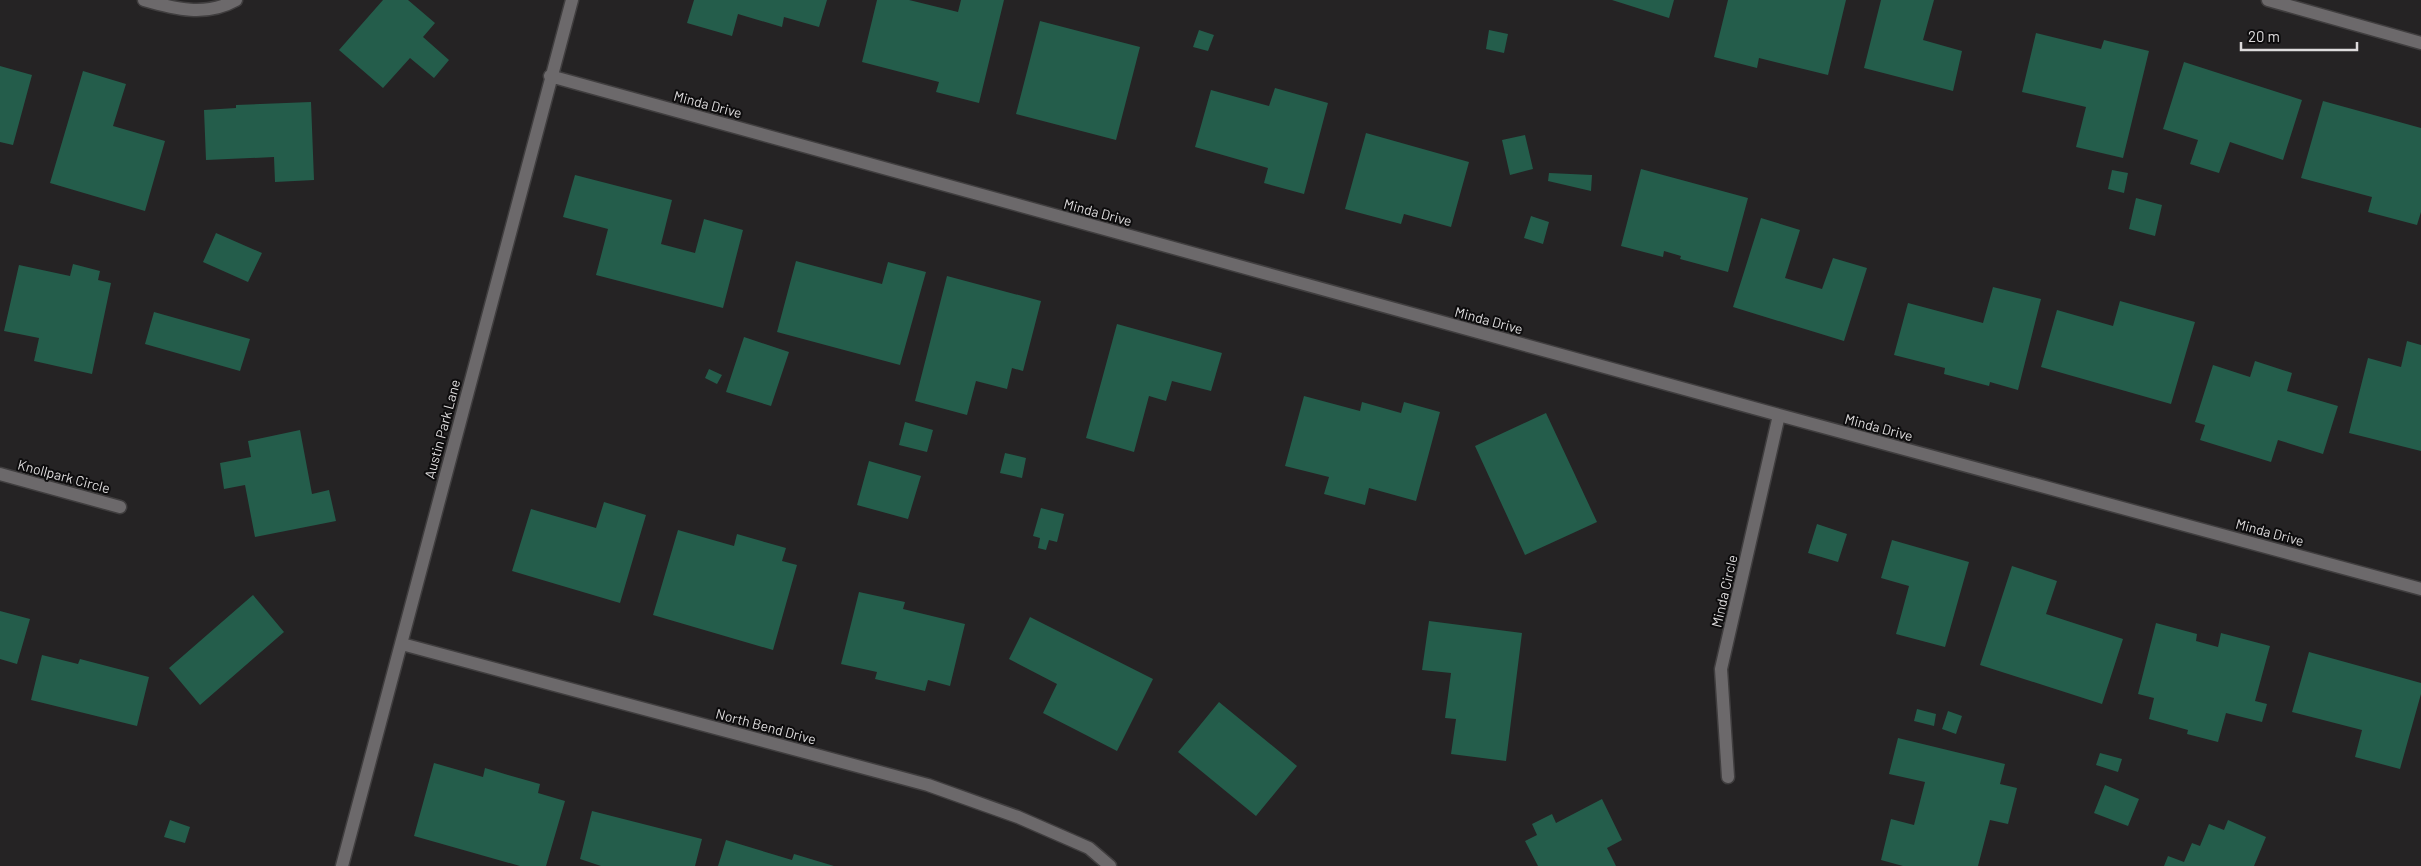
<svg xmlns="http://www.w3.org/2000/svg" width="2421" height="866" viewBox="0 0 2421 866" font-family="Barlow,sans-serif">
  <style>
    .building { fill: #245d4b }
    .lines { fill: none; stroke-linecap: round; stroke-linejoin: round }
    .minor-casing { stroke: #403e3f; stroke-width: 15 }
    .minor { stroke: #6c696b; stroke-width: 12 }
    .labels { text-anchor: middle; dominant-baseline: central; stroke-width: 4; stroke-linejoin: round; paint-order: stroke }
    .street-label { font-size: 14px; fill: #dddbdc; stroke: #0d0c0d }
  </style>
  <rect width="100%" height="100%" fill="#252324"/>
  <path class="building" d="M383,0h25l27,23 -12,14 26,23 -15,18 -24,-20 -27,30 -44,-38z
    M694,0h133l-8,27 -35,-10 -2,10 -44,-13 -6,22 -45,-13z
    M877,0h32l49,12 3,-12h43l-25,103 -43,-11 3,-10 -77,-20z
    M1612,0h62l-5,18z
    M1728,0h118l-18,75 -69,-17 -2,10 -43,-11z
    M1881,0h53l-11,40 39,11 -9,40 -89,-23z
    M1040,21l100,26 -24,93 -100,-26z
    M1199,30l15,5 -6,16 -15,-4z
    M1489,30l19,4 -4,19 -18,-4z
    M2036,33l65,16 3,-9 45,11 -26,107 -47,-11 10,-40 -64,-15z
    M2184,62l118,38 -19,60 -53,-18 -11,31 -29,-9 8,-24 -35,-11z
    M0,66l32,9 -19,70 -13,-3z
    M83,71l43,13 -13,42 52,15 -20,70 -95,-28z
    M1275,88l53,15 -24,91 -40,-11 4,-15 -73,-21 16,-57 58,16z
    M2323,101l98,27v84l-4,13 -49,-13 4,-15 -71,-19z
    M311,102l3,78 -39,2 -1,-25 -68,3 -2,-50 32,-2v-3z
    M1366,133l103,29 -18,65 -47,-13 -3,10 -56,-15z
    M1525,135l8,34 -23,6 -8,-35z
    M1641,169l107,29 -20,74 -48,-13 1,-3 -17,-5 -1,6 -42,-11z
    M2112,170l16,3 -4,20 -16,-4z
    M1549,173l43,2 -1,16 -43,-10z
    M575,175l97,25 -11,44 34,9 9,-34 39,11 -20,78 -127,-33 12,-46 -45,-12z
    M2136,198l26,7 -7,31 -26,-7z
    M1531,216l18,6 -6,22 -19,-6z
    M1761,218l39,12 -15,48 37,11 11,-31 34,10 -23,73 -111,-34z
    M216,233l46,20 -14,29 -45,-20z
    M796,261l86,23 6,-22 38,10 -26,93 -123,-33z
    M73,264l27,7 -2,9 13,3 -19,91 -58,-13 5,-23 -35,-7 15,-66 51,11z
    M947,276l94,25 -18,70 -11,-3 -5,21 -31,-8 -9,34 -52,-14z
    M1993,287l48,12 -23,91 -28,-8 -1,4 -45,-12 1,-6 -51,-13 14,-52 75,20z
    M2120,301l75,21 -24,82 -130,-37 16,-57 56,16z
    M154,312l96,27 -10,32 -95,-27z
    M1117,324l105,29 -11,38 -39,-10 -6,20 -17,-5 -15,56 -48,-14z
    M744,337l45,15 -18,54 -45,-14z
    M2407,341l14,4v106l-72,-18 19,-75 33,9z
    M2255,361l37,12 -5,18 51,15 -15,48 -45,-14 -7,22 -71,-22 5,-15 -10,-3 18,-57 37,12z
    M709,369l13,6 -5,9 -12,-6z
    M1304,396l56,15 2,-9 39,11 3,-11 36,10 -24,89 -47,-13 -4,17 -41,-11 5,-17 -44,-11z
    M1546,413l51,109 -72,33 -50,-109z
    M905,422l28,8 -6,22 -28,-7z
    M300,430l12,64 17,-4 7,31 -81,16 -10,-52 -21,4 -4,-26 31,-6 -3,-16z
    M1005,453l21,5 -4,20 -22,-5z
    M869,461l52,15 -13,43 -51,-14z
    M604,502l42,13 -26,88 -108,-32 19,-62 65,19z
    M1041,508l23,6 -7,28 -8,-2 -3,10 -8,-2 2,-10 -7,-2z
    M1817,524l30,10 -9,28 -30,-9z
    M678,530l56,16 3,-12 49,14 -4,13 15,4 -24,85 -120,-35z
    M1892,540l77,22 -24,85 -49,-13 13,-48 -28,-8z
    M2012,566l45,15 -11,33 77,25 -21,65 -122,-39z
    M859,592l46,10 -2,7 62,15 -15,62 -22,-6 -3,11 -50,-12 2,-7 -36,-8z
    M253,595l31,37 -84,73 -31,-37z
    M0,611l30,8 -13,45 -17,-5z
    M1030,617l123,62 -36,72 -74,-38 14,-29 -48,-25z
    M1429,621l93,12 -16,128 -55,-7 5,-35 -11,-1 6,-45 -29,-3z
    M2156,623l41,11 -1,7 22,6 3,-14 49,13 -15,55 12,3 -5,18 -36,-9 -8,29 -31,-8 1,-4 -39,-11 5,-21 -16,-4z
    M2309,652l112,31v11l-21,75 -45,-12 7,-27 -70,-18z
    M42,655l36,9 2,-5 69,18 -12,49 -106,-26z
    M1219,702l78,64 -41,50 -78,-64z
    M1917,709l19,5 -2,12 -20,-5z
    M1948,711l14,5 -6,18 -14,-5z
    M1898,738l107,26 -5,20 17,4 -9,36 -18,-4 -12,46h-75l-22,-6 10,-41 23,6 11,-43 -36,-8z
    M2100,753l22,6 -4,13 -22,-7z
    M434,763l49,14 2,-9 23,7 32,9 -2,9 27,8 -19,65h-26l-106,-30z
    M2105,785l34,14 -11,27 -34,-13z
    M1602,799l20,41 -15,8 9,18h-78l-13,-25 12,-6 -5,-11 20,-10 4,9z
    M592,811l110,28 -7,27h-94l-21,-7z
    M170,820l20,7 -5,16 -21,-6z
    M2228,820l38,17 -12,29h-90l4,-10 16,6 8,-19 8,3 9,-22 15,6z
    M726,840l66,20 2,-6 40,12h-116z"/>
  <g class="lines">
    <defs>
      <path id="minor" d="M144,0c31,9 62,17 92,0
        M2268,0l153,43
        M550,76l1229,339 642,174
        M0,474l120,33
        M402,644l526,141 90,32 71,31 21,18
        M1728,777l-7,-108 58,-254
        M342,866l230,-866"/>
    </defs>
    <use href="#minor" class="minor-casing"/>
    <use href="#minor" class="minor"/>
  </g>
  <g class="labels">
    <g class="street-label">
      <text transform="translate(708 104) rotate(15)">Minda Drive</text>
      <text transform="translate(1098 212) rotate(15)">Minda Drive</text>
      <text transform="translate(1489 320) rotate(15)">Minda Drive</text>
      <text transform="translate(1879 427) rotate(15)">Minda Drive</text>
      <text transform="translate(442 429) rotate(-75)">Austin Park Lane</text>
      <text transform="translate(64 476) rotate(15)">Knollpark Circle</text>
      <text transform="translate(2270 532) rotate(15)">Minda Drive</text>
      <text transform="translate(1724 591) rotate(-77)">Minda Circle</text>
      <text transform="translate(766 726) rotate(15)">North Bend Drive</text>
    </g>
  </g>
  <path d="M2241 42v8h116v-8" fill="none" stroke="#dddbdc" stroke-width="2.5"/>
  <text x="2248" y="42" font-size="15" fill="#dddbdc" stroke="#0d0c0d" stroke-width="4" paint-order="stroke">20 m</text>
</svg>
